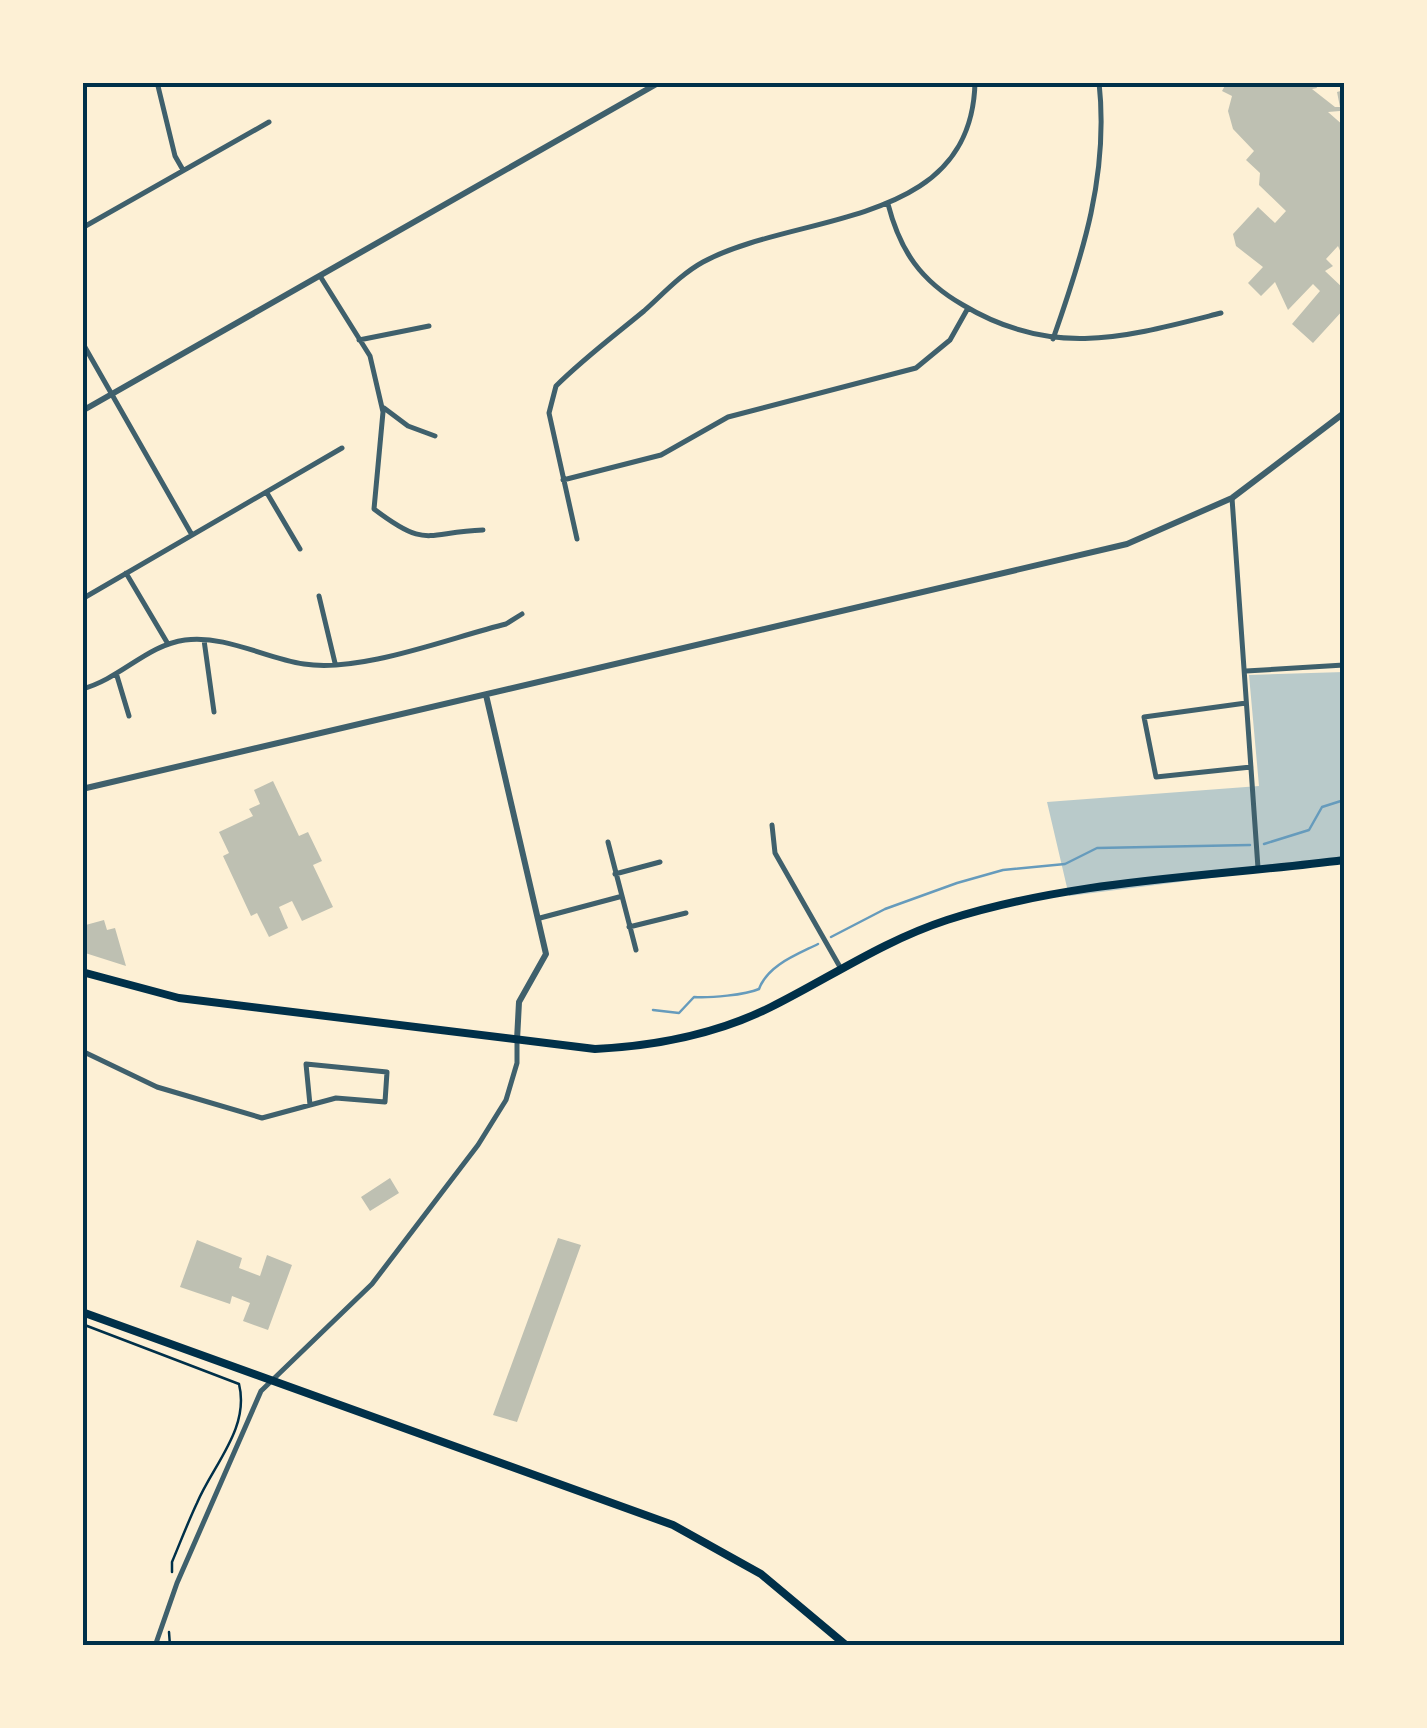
<svg xmlns="http://www.w3.org/2000/svg" width="1427" height="1728" viewBox="0 0 1427 1728" font-family="Karla,sans-serif">
  <style>
    .green { fill: #b9caca }
    .lines { fill: none; stroke-linecap: round; stroke-linejoin: round }
    .stream { stroke: #669bbc; stroke-width: 2.5 }
    .building { fill: #bec0b2 }
    .path { stroke: #003049; stroke-width: 2.5 }
    .minor { stroke: #3f606c; stroke-width: 5 }
    .tertiary { stroke: #3f606c; stroke-width: 6 }
    .secondary { stroke: #003049; stroke-width: 8 }
    .neatline { fill: none; stroke: #003049; stroke-width: 4 }
  </style>
  <rect width="100%" height="100%" fill="#fdf0d5"/>
  <path class="green" d="M1344,672v189l-275,35 -22,-94 212,-16 -10,-111z"/>
  <g class="lines">
    <path class="stream" d="M1264,844l45,-14 13,-23 22,-7
      M831,937l54,-28 72,-26 46,-13 62,-6 32,-16 153,-3
      M653,1010l26,3 15,-16c16,1 51,-2 65,-8 9,-24 37,-34 59,-45"/>
  </g>
  <path class="building" d="M1227,82h88l2,6 -5,1 23,18h5l-3,-15 7,-2v27l-4,-6 -12,1 16,14v134l-6,-14 -12,13 7,7 -8,5 19,18v20l-31,34 -21,-19 28,-33 -7,-7 -25,26 -13,-28 -14,14 -13,-13 15,-16 -27,-21 -3,-12 25,-27 17,16 11,-12 -27,-26 1,-12 -14,-13 8,-9 -21,-22 -5,-18 4,-15 -10,-5z
    M273,781l26,55 9,-4 14,29 -9,4 20,42 -31,14 -10,-20 -13,6 9,21 -19,9 -12,-24 -6,3 -28,-60 6,-3 -10,-21 34,-16 -4,-7 11,-5 -6,-14z
    M104,920l3,10 8,-2 11,38 -44,-14v-26z
    M390,1178l9,15 -29,18 -9,-14z
    M558,1238l23,7 -64,177 -24,-7z
    M197,1240l45,18 -3,10 21,8 7,-21 25,10 -24,65 -25,-9 7,-18 -18,-7 -2,8 -50,-17z"/>
  <g class="lines">
    <path class="path" d="M82,1324l157,60c11,44 -26,81 -42,119 -9,19 -17,40 -25,59v10
      M169,1632l1,14"/>
    <path class="minor" d="M157,82l18,74 8,14
      M888,204c12,47 33,77 75,101 90,54 163,32 258,8
      M82,228l187,-106
      M320,276l50,80 13,56 -9,97c54,41 51,23 109,21
      M1053,339c30,-85 56,-165 46,-257
      M359,340l70,-14
      M82,342l110,193
      M384,408l24,18 27,10
      M563,480l98,-25 67,-38 188,-49 34,-28 18,-32
      M267,493l33,56
      M1232,498l26,370
      M577,539l-28,-126 7,-27c27,-27 59,-51 88,-75 18,-16 37,-37 59,-49 95,-51 269,-32 272,-180
      M126,573l42,71
      M319,596l16,67
      M82,599l260,-151
      M204,640l10,72
      M1246,671l98,-6
      M117,676l12,40
      M82,689c38,-10 65,-44 103,-49 42,-5 79,18 119,24 57,9 145,-26 202,-40l16,-10
      M1246,703l-102,14 12,60 95,-10
      M772,825l3,28 65,114
      M608,842l28,108
      M615,874l45,-12
      M540,918l79,-21
      M629,927l57,-14
      M82,1051l75,36 105,31 74,-20 49,4 2,-30 -81,-8 4,41
      M155,1646l22,-63 84,-192 111,-107 106,-139 28,-45 11,-37v-22"/>
    <path class="tertiary" d="M82,411l578,-329
      M486,695l60,259 -27,48 -2,38
      M82,789l1045,-245 105,-46 112,-85"/>
    <path class="secondary" d="M82,972l97,26 416,51c60,-3 122,-15 176,-42 60,-30 112,-66 176,-87 128,-41 266,-43 397,-60
      M82,1312l591,213 88,49 86,72"/>
  </g>
  <rect width="1427" height="1728" fill="none" stroke="#fdf0d5" stroke-width="170"/>
  <rect x="85" y="85" width="1257" height="1558" class="neatline"/>
</svg>
